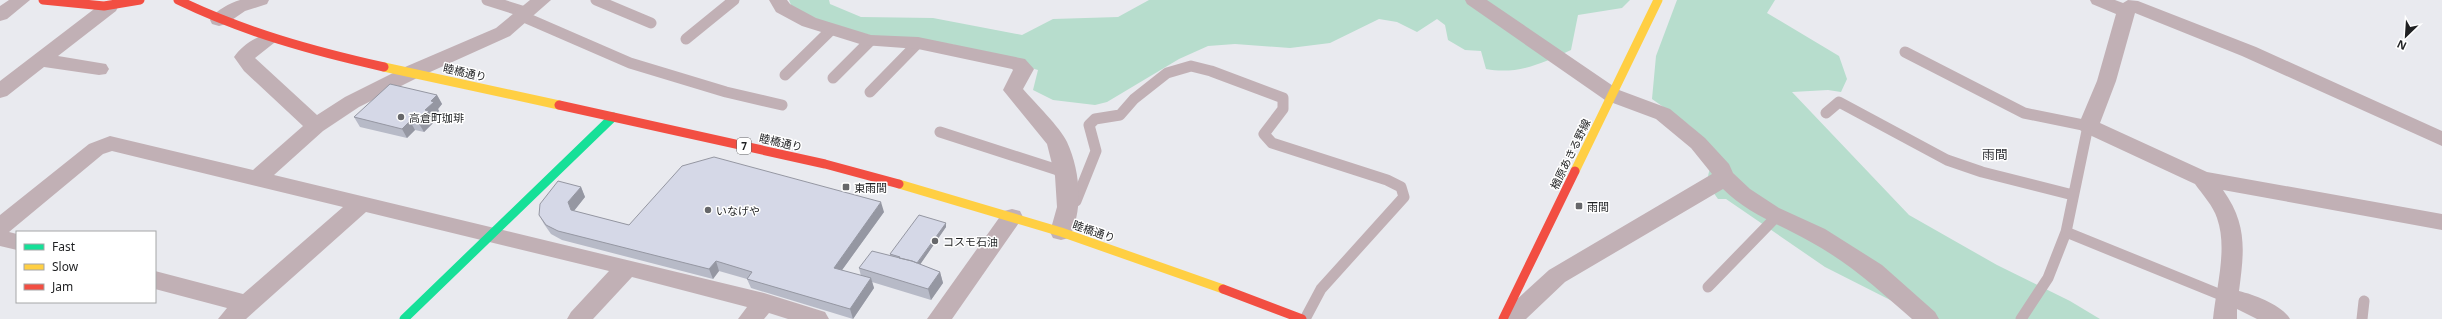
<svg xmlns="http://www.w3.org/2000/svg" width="2442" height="319" viewBox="0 0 2442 319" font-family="'Noto Sans','Noto Sans JP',sans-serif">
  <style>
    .green { fill: #b7ddcd }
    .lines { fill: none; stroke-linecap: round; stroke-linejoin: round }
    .lane { stroke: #c1b0b5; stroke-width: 11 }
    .street { fill: #c1b0b5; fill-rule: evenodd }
    .fast { stroke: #16e098; stroke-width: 9 }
    .slow { stroke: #ffcf43; stroke-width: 9 }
    .jam { stroke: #f24e42; stroke-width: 9 }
    .wall { fill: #b7bac7 }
    .shaded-wall { fill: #9597a2 }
    .building { fill: #d5d8e7; stroke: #9597a2 }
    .poi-dot { fill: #66676a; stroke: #fff; stroke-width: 1.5 }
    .labels { text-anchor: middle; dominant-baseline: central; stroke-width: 3; stroke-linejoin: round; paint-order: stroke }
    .shield { fill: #fff; stroke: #626364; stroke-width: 1 }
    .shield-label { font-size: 10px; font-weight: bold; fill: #1f2022 }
    .street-label { font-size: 11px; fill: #1f2022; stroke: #fff }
    .poi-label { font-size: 11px; fill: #1f2022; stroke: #fff; text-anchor: start }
    .quarter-label { font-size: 13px; fill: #34363b; stroke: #fff }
  </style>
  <rect width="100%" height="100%" fill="#e9eaef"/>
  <path class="green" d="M789,0h40l1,4 31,13 72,1 89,17 31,-16 65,-2 31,-17h481l-8,8 -44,7 -7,35c-28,13 -53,25 -85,19l-5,-18 -16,-1 -17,-10 -3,-15 -8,-6 -20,13 -20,-10 -18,-3 -49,24 -40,5 -55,-4 -27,2 -29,13 -72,43 -12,3 -42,-5 -20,-10 5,-20 -87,-26 -74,-7 -82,-22z
    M1677,0h98l-8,13 72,43 8,23 -6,13 -13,-2 -36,2 117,123 88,50 73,36 30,18h-182l-16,-13 -77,-39 -99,-68h-8c-15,-22 -11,-22 -1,-47l-28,-27 -37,-26 4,-43z"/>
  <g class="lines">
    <path class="lane" d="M487,0l41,13
      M596,0l55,23
      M524,17l106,46 96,29 56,13
      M686,39l48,-39
      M1905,52l119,61 64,13 -22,106 160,65
      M785,75l46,-45
      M833,78l37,-37
      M870,92l48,-49
      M1826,113l13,-11 108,58 35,12 91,23
      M940,132l124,40
      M1070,205l6,-4 20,-50 -7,-26 6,-6 25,-4 14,-16 33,-26 24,-7 20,5 72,27v11l-19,25 8,9 115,37 14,7 3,10 -83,92 -16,30
      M1708,287l69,-71
      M2021,319l27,-41 18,-46
      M2362,319l2,-18"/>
    <path class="street" d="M9,0h21l-23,19 -7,2v-15z
      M240,0h29l-2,4 -22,7 -19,13 -7,2 -7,-2 -2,-4c6,-10 20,-17 30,-20z
      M530,0h21l-41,36 -91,41 -60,30 -36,24 -49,44 490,118 61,19 4,7h-41l-19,-6 -5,6h-26l9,-12 -115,-30 -39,42h-26l4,-7 38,-41 -243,-59 -120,107h-28l9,-11 -72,-19v-18l88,23 100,-87 -231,-56 -9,3 -94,78 8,2v16l-17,-4v-31l89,-71 21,-8 143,34 50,-44 -59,-55 -10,-14c8,-12 28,-26 42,-22l3,4 -24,19 62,57 28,-18 60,-30 91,-39z
      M769,0h18l3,4 26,14 55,17 47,2 107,22 9,10 -11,20c12,14 37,38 44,53 13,28 17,68 2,96l-8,2 -8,-2 -3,-6 7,-25 -2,-31 -8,-32 -44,-54 10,-20 -1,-1 -94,-20 -55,-4 -61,-19 -26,-14z
      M1465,0h22l132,90 51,19 35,29 24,26 4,9 17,16 29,19 46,21 57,36 53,47 4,7h-27c-33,-29 -64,-57 -103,-78 -30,-17 -61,-27 -86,-52l-158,93 -39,37h-27l4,-7 46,-42 163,-96 -21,-26 -35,-29 -51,-19 -138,-96z
      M2090,0h25l8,3 5,-3 10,1 118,46 186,84v15l-200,-90 -107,-43 -19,68 -16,42 107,49 235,42v16l-219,-40c25,35 21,62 16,101 16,4 43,14 51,28h-33l-20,-10v10h-24c3,-31 15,-70 4,-101 -4,-12 -14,-23 -22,-34l-114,-53 -3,-5 19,-45 19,-67 -24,-10z
      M109,1l7,2 2,4 -2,4 -58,45 48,8 3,5 -3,5 -7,1 -55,-8 -37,29 -7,2v-17l102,-78z
      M1012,209l8,2 3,6 -71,102h-25l77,-108z"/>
    <path class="fast" d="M404,319l209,-202"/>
    <path class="slow" d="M384,67l175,38
      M1575,171l83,-171
      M899,184l162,48 162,57"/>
    <path class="jam" d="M43,0l61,6 36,-6
      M178,0c66,32 135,51 206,67
      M559,105l266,59 74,20
      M1223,289l79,30
      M1503,319l72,-148"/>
  </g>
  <path class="wall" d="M437,95l5,9 -4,5 1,2 -6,6 2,4 -11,11 -9,-2 -8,8 -47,-11 -6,-10z
    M581,187l4,10 -11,14 55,14 255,-13 -42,58 19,6 -2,-8 31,-12v-2l56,-31v4l-26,37 20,8 3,11 -12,17 -59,-18 2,6 -21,31 -102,-31 -4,-9 -28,-8 -6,8 -151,-39 -11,-6 -7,-10 -5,-9z"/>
  <path class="shaded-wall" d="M437,95l5,9 -4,5 1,2 -6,6 2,4 -11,11 -6,-10 13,-21z
    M410,121l5,9 -8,8 -5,-9z
    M581,187l4,10 -12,15 -2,-2 -3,-8z
    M881,202l3,10 -47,65 -3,-9z
    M946,223v4l-31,45 -1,-4z
    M716,261l3,10 -6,8 -4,-10z
    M940,272l3,11 -12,17 -3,-11z
    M871,278l3,10 -21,31 -3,-10z"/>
  <path class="building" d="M390,84l47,11 -6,6 3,1 -9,8 4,1 -11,11 -8,-1 -8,8 -48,-12z
    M714,157l167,45 -47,66 37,10 -21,31 -103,-30 5,-7 -36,-11 -7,8 -151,-38 -12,-6 -7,-10 1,-11 18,-23 23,6 -13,15 3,8 58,15 53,-59z
    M919,215l27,8 -29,40 -5,-2 -13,-3 1,-1 -10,-3z
    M872,251l40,10 28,11 -12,17 -69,-21z"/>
  <g class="poi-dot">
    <circle cx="401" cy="117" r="4"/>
    <rect x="842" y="183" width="8" height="8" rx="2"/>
    <rect x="1575" y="202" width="8" height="8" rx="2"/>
    <circle cx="708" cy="210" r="4"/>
    <circle cx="935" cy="241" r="4"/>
  </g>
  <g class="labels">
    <rect class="shield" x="737" y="138" width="14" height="16" rx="3"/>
    <g class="shield-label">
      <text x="744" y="146">7</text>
    </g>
    <g class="street-label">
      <text transform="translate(465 72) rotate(13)">睦橋通り</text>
      <text transform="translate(781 142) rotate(13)">睦橋通り</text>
      <text transform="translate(1570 154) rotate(-64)">楢原あきる野線</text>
      <text transform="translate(1094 231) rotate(19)">睦橋通り</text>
    </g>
    <g class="poi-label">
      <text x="409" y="117">高倉町珈琲</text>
      <text x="854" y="187">東雨間</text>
      <text x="1587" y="206">雨間</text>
      <text x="716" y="210">いなげや</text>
      <text x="943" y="241">コスモ石油</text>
    </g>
    <g class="quarter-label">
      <text x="1995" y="154">雨間</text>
    </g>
  </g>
  <rect x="16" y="231" width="140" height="72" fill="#ffffff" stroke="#a5a6a7"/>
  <rect x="24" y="244" width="20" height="6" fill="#16e098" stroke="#a5a6a7"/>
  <text x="52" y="251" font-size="12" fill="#1f2022">Fast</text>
  <rect x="24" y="264" width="20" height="6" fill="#ffcf43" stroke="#a5a6a7"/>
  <text x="52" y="271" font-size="12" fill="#1f2022">Slow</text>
  <rect x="24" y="284" width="20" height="6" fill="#f24e42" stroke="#a5a6a7"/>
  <text x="52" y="291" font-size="12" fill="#1f2022">Jam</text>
  <g transform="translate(2406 36) rotate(205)" stroke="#ffffff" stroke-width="3" paint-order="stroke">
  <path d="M0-3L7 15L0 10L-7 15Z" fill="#1f2022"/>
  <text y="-6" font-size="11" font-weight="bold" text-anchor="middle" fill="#1f2022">N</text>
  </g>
</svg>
